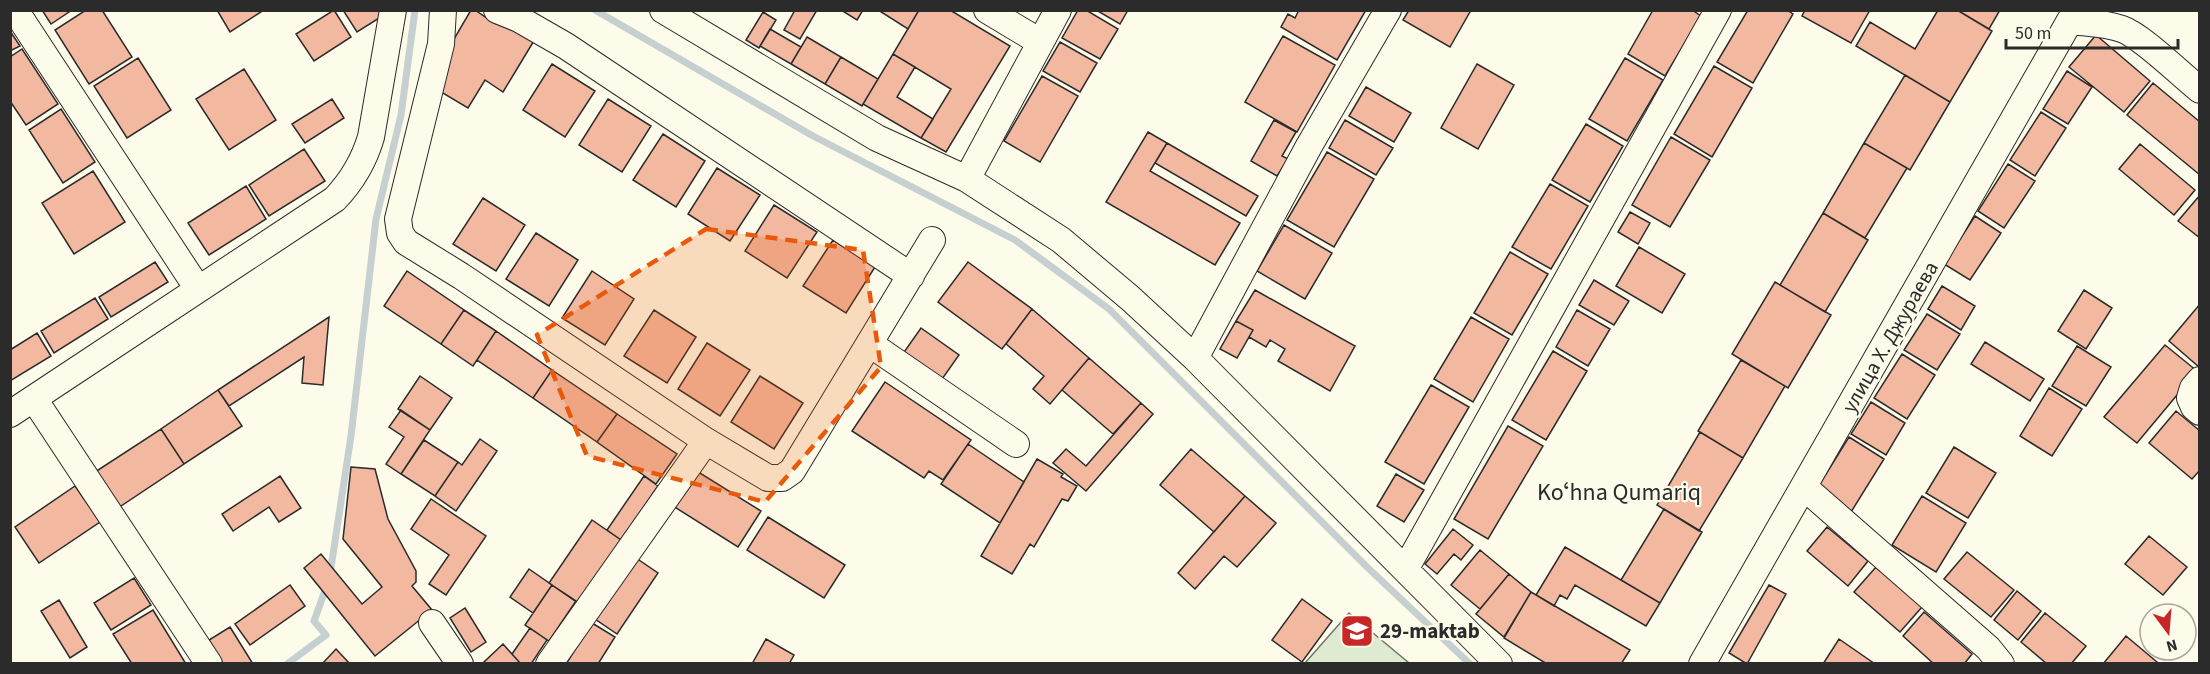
<svg xmlns="http://www.w3.org/2000/svg" width="2210" height="674" viewBox="0 0 2210 674" font-family="'Source Sans 3',sans-serif">
  <style>
    .pitch { fill: #deebd1; stroke: #74746e; stroke-width: 1.5 }
    .lines { fill: none; stroke-linecap: round; stroke-linejoin: round }
    .stream { stroke: #c7d0d0; stroke-width: 7 }
    .building { fill: #f2b8a0; stroke: #2b2b2b; stroke-width: 1.5 }
    .minor-casing { stroke: #2b2b2b; stroke-width: 28 }
    .minor { stroke: #fdfbea; stroke-width: 26 }
    .marked { fill: #e8590c; fill-opacity: 0.2; stroke: #e8590c; stroke-width: 4.5; stroke-dasharray: 12 8; stroke-linejoin: round }
    .labels { text-anchor: middle; dominant-baseline: central; stroke-width: 4.5; stroke-linejoin: round; paint-order: stroke }
    .street-label { font-size: 21px; fill: #2b2b2b; stroke: #fdfbea }
    .poi-label { font-size: 21px; font-weight: bold; fill: #2b2b2b; stroke: #fdfbea; text-anchor: start }
    .quarter-label { font-size: 24px; fill: #2b2b2b; stroke: #fdfbea }
  </style>
  <rect width="100%" height="100%" fill="#fdfbea"/>
  <path class="pitch" d="M1349,613l60,50h-104z"/>
  <g class="lines">
    <path class="stream" d="M595,10l218,126 202,104 94,69 258,258 103,97
      M330,574l21,-138 25,-217 25,-104 14,-105
      M287,664l39,-29 -12,-14 13,-36"/>
  </g>
  <path class="building" d="M42,10h30l-21,14z
    M86,10h16l30,47 -43,27 -34,-54z
    M217,10h47l-34,22z
    M334,10l17,27 -37,24 -18,-27z
    M343,10h38l3,5 -27,17z
    M471,10h4l19,13 41,16 -32,53 -18,-12 -17,28 -27,-16 13,-53z
    M795,10h22l-17,29 -16,-9z
    M841,10h22l-6,10z
    M878,10h41l-11,19z
    M919,10h31l60,36 -64,106 -25,-14 30,-49 -58,-35z
    M1078,10h8l32,19 -18,30 -38,-21z
    M1096,10h32l-8,14z
    M1299,10h67l-29,50 -56,-33 7,-13 7,4z
    M1409,10h62l-21,37 -47,-27z
    M1653,10h39l9,6 -36,60 -37,-22z
    M1748,10h39l6,4 -40,69 -36,-21z
    M1805,10h65l-19,33 -49,-27z
    M1938,10h19l35,21 -42,71 -94,-56 14,-24 45,27z
    M1957,10h43l-11,19z
    M763,12l13,8 -17,28 -13,-8z
    M770,29l31,18 -10,17 -31,-18z
    M10,31l10,15 -10,5z
    M2096,35l54,46 -26,31 -55,-45z
    M1283,36l52,29 -38,67 -52,-30z
    M807,37l34,20 -16,27 -34,-20z
    M1060,42l37,21 -17,29 -37,-21z
    M22,49l36,55 -32,21 -16,-24v-44z
    M893,54l22,13 -18,30 36,22 -12,19 -58,-34z
    M841,57l37,22 -16,27 -37,-22z
    M138,58l33,52 -44,28 -33,-52z
    M1625,58l38,22 -36,61 -38,-22z
    M552,64l43,27 -30,46 -42,-27z
    M1477,64l37,21 -36,64 -37,-21z
    M1714,66l38,22 -40,69 -38,-23z
    M244,69l32,51 -47,30 -33,-51z
    M2067,71l25,16 -24,37 -25,-15z
    M1905,75l45,27 -40,68 -46,-27z
    M1042,76l36,20 -38,66 -36,-21z
    M2153,83l47,39v53l-73,-60z
    M1366,87l45,26 -17,29 -45,-26z
    M332,99l12,19 -39,25 -13,-19z
    M608,99l43,27 -29,46 -43,-27z
    M61,109l34,53 -32,21 -34,-53z
    M2041,112l25,16 -31,48 -25,-16z
    M1274,120l22,12 -14,24 6,3 -11,17 -26,-15z
    M1345,120l48,28 -17,27 -47,-27z
    M1586,124l37,22 -33,56 -38,-22z
    M1148,132l19,11 -17,28 90,52 -25,42 -109,-63z
    M663,134l42,27 -29,46 -43,-27z
    M1671,137l39,23 -40,67 -38,-22z
    M1167,143l91,53 -12,20 -91,-53z
    M1864,143l43,25 -42,70 -42,-25z
    M2140,144l55,46 -21,25 -55,-46z
    M304,149l21,32 -56,35 -20,-31z
    M1327,152l47,27 -40,68 -47,-27z
    M2008,164l27,17 -31,47 -26,-17z
    M717,168l43,27 -30,46 -42,-27z
    M93,171l32,51 -51,32 -32,-51z
    M1550,184l38,22 -37,63 -39,-22z
    M246,186l20,33 -57,36 -21,-32z
    M2200,195v43l-22,-17z
    M483,198l42,27 -29,46 -43,-27z
    M774,205l43,27 -30,46 -42,-27z
    M1630,212l20,11 -12,21 -20,-12z
    M1823,213l45,27 -43,72 -45,-27z
    M1975,216l26,17 -31,47 -26,-16z
    M1284,225l48,28 -27,46 -48,-28z
    M536,233l42,27 -29,46 -43,-27z
    M833,240l42,27 -29,46 -43,-27z
    M1639,247l46,27 -23,39 -46,-27z
    M1510,252l38,22 -36,61 -38,-22z
    M155,262l13,20 -57,35 -12,-20z
    M968,262l64,47 -30,40 -64,-47z
    M407,271l57,39 -23,34 -57,-38z
    M592,271l42,28 -29,46 -43,-27z
    M1594,280l35,21 -15,24 -35,-20z
    M1775,282l56,33 -43,73 -56,-34z
    M1942,286l33,20 -14,24 -33,-21z
    M1255,290l100,56 -25,45 -52,-30 7,-12 -15,-9 -4,7 -17,-10 4,-7 -17,-9z
    M2084,290l28,18 -26,41 -28,-18z
    M95,298l13,21 -54,34 -13,-22z
    M2200,304v63h-1l-30,-26z
    M1032,309l57,49 -39,46 -17,-15 11,-13 -38,-32z
    M464,310l32,21 -23,35 -32,-22z
    M654,310l42,27 -29,46 -43,-27z
    M1577,310l33,19 -22,37 -32,-19z
    M1927,314l33,20 -23,36 -33,-20z
    M329,317l-6,68 -21,-2 2,-26 -75,49 -11,-16z
    M1471,317l38,22 -36,63 -39,-23z
    M1236,321l17,9 -16,28 -17,-9z
    M921,328l38,27 -19,27 -38,-27z
    M496,331l56,39 -19,28 -56,-38z
    M37,333l14,23 -41,25v-31z
    M1985,342l59,37 -14,22 -59,-37z
    M707,343l43,27 -30,46 -42,-27z
    M2165,345l32,26 -60,72 -33,-26z
    M2077,346l34,21 -25,39 -34,-20z
    M1553,351l34,20 -41,69 -34,-20z
    M1902,354l33,21 -28,44 -33,-21z
    M1089,358l52,45 -28,31 -51,-44z
    M1741,360l44,26 -42,72 -45,-27z
    M552,370l65,44 -20,28 -64,-44z
    M420,376l32,22 -22,32 -32,-21z
    M760,376l43,27 -29,46 -43,-27z
    M885,382l86,58 -28,40 -14,-9 -5,7 -72,-47z
    M1431,385l38,22 -45,77 -39,-22z
    M2049,388l33,21 -30,47 -32,-20z
    M218,390l24,36 -58,38 -23,-35z
    M1871,402l34,21 -19,32 -35,-21z
    M1141,403l12,11 -67,77 -33,-28 13,-14 20,17z
    M401,410l29,20 -29,44 -15,-10 18,-27 -15,-10z
    M2176,411l24,20v39l-8,9 -43,-36z
    M617,414l60,40 -21,30 -59,-42z
    M1508,426l35,20 -55,93 -34,-20z
    M161,429l23,35 -66,44 -23,-36z
    M1700,432l43,26 -44,73 -42,-26z
    M1849,437l35,22 -33,53 -35,-22z
    M480,439l17,12 -41,60 -21,-15 23,-34 4,3z
    M424,440l34,22 -23,34 -34,-22z
    M968,444l56,38 -24,41 -59,-39z
    M1954,447l42,26 -28,45 -42,-25z
    M1191,449l54,47 -31,36 -54,-47z
    M1037,459l26,15 -2,3 16,9 -9,15 -6,-2 -28,48 -4,-3 -18,30 -31,-18z
    M351,467l24,2 13,50 28,52v11l-4,4 20,24 -57,46 -71,-88 17,-14 41,50 20,-17 -39,-48z
    M695,470l66,41 -23,36 -65,-41z
    M1396,474l28,16 -20,32 -27,-16z
    M280,476l21,32 -22,14 -10,-15 -36,24 -11,-17z
    M644,476l14,10 -37,54 -14,-10z
    M75,486l25,36 -61,41 -24,-36z
    M1245,496l31,27 -39,44 -13,-11 -29,33 -17,-16z
    M1922,496l44,27 -30,49 -44,-27z
    M431,499l55,37 -40,59 -17,-11 20,-29 -38,-26z
    M1664,509l38,23 -42,71 -39,-23z
    M768,517l77,48 -21,33 -77,-48z
    M592,520l29,20 -43,63 -29,-20z
    M1827,527l41,34 -20,25 -41,-35z
    M1453,529l20,16 -12,15 -7,-6 -17,20 -12,-10z
    M2149,536l38,31 -24,28 -38,-31z
    M1565,547l95,56 -14,23 -71,-41 -8,14 -7,-4 -6,11 -18,-11z
    M1480,550l29,24 -29,35 -29,-24z
    M1967,552l47,38 -23,27 -47,-38z
    M636,558l22,15 -41,61 -22,-15z
    M1876,567l46,40 -22,25 -46,-40z
    M529,569l23,16 -19,28 -23,-16z
    M1509,574l22,18 -27,45 -28,-23z
    M134,578l17,27 -40,25 -17,-27z
    M290,585l15,21 -55,39 -15,-21z
    M552,585l24,16 -27,40 -24,-16z
    M1769,585l17,9 -39,70 -18,-11z
    M2017,591l24,20 -23,29 -24,-20z
    M1531,592l99,58 -9,14h-74l-43,-26z
    M1302,599l30,22 -30,41 -30,-22z
    M59,600l28,47 -17,11 -29,-47z
    M465,608l21,34 -15,10 -21,-34z
    M153,610l33,54h-54l-19,-30z
    M1924,612l48,42 -8,10h-30l-31,-28z
    M2045,613l41,33 -15,18h-24l-26,-22z
    M592,623l23,14 -17,27h-32z
    M230,627l23,37h-30l-14,-24z
    M530,628l17,12 -16,24h-10l-9,-10z
    M2126,636l31,26 -2,2h-52z
    M766,639l28,16 -5,9h-37z
    M1839,639l36,25h-52z
    M503,644l18,20h-36l-1,-2z
    M336,649l14,15h-28z"/>
  <g class="lines">
    <defs>
      <path id="minor" d="M15,10l183,279
        M443,10l-2,34 -43,175 2,14 6,9 55,34 245,165 62,37h14l10,-7 140,-231
        M497,10l22,9 47,27 345,230
        M663,10l214,128 90,41 94,61 69,58 65,60 304,306
        M987,10l53,32
        M2070,21c17,2 35,2 52,8 20,7 59,46 78,61
        M967,179l91,-169
        M870,344l146,100
        M1195,358l114,-212 79,-136
        M2200,380l-7,8 -3,10 4,9 6,5
        M34,399l175,265
        M10,414l325,-215c17,-18 29,-38 36,-62l22,-127
        M1804,487l184,161 13,16
        M1406,568l312,-558
        M432,623l28,41
        M549,664l157,-223
        M1702,664l374,-654"/>
    </defs>
    <use href="#minor" class="minor-casing"/>
    <use href="#minor" class="minor"/>
  </g>
  <path class="marked" d="M706,229l157,21 18,117 -116,135 -178,-46 -50,-121z"/>
  <defs>
    <symbol id="school-square" viewBox="-11 -11 22 22"><rect x="-9" y="-9" width="18" height="18" rx="4" fill="#c62828" stroke="#fdfbea"/><path d="M0-5L7-2L0 1L-7-2ZM-4 1L0 2.5L4 1V4Q0 6-4 4Z" fill="#fff"/></symbol>
  </defs>
  <g fill-rule="evenodd">
    <use href="#school-square" x="1338" y="612" width="38" height="38"/>
  </g>
  <g class="labels">
    <g class="street-label">
      <text transform="translate(1890 337) rotate(-60)">улица Х. Джураева</text>
    </g>
    <g class="poi-label">
      <text x="1380" y="631">29-maktab</text>
    </g>
    <g class="quarter-label">
      <text x="1619" y="492">Koʻhna Qumariq</text>
    </g>
  </g>
  <rect width="2210" height="674" fill="none" stroke="#2b2b2b" stroke-width="24"/>
  <g transform="translate(2168 632) rotate(164)"><circle r="28" fill="#fdfbea" stroke="#a9a89e" stroke-width="1.5"/>
  <path d="M0-4.5L10 22L0 15L-10 22Z" fill="#c62828"/>
  <text y="-9" font-size="16" font-weight="bold" text-anchor="middle" fill="#2b2b2b">N</text>
  </g>
  <path d="M2006 39v9h172v-9" fill="none" stroke="#2b2b2b" stroke-width="3"/>
  <text x="2015" y="39" font-size="18" fill="#2b2b2b" stroke="#fdfbea" stroke-width="4.5" paint-order="stroke">50 m</text>
</svg>
